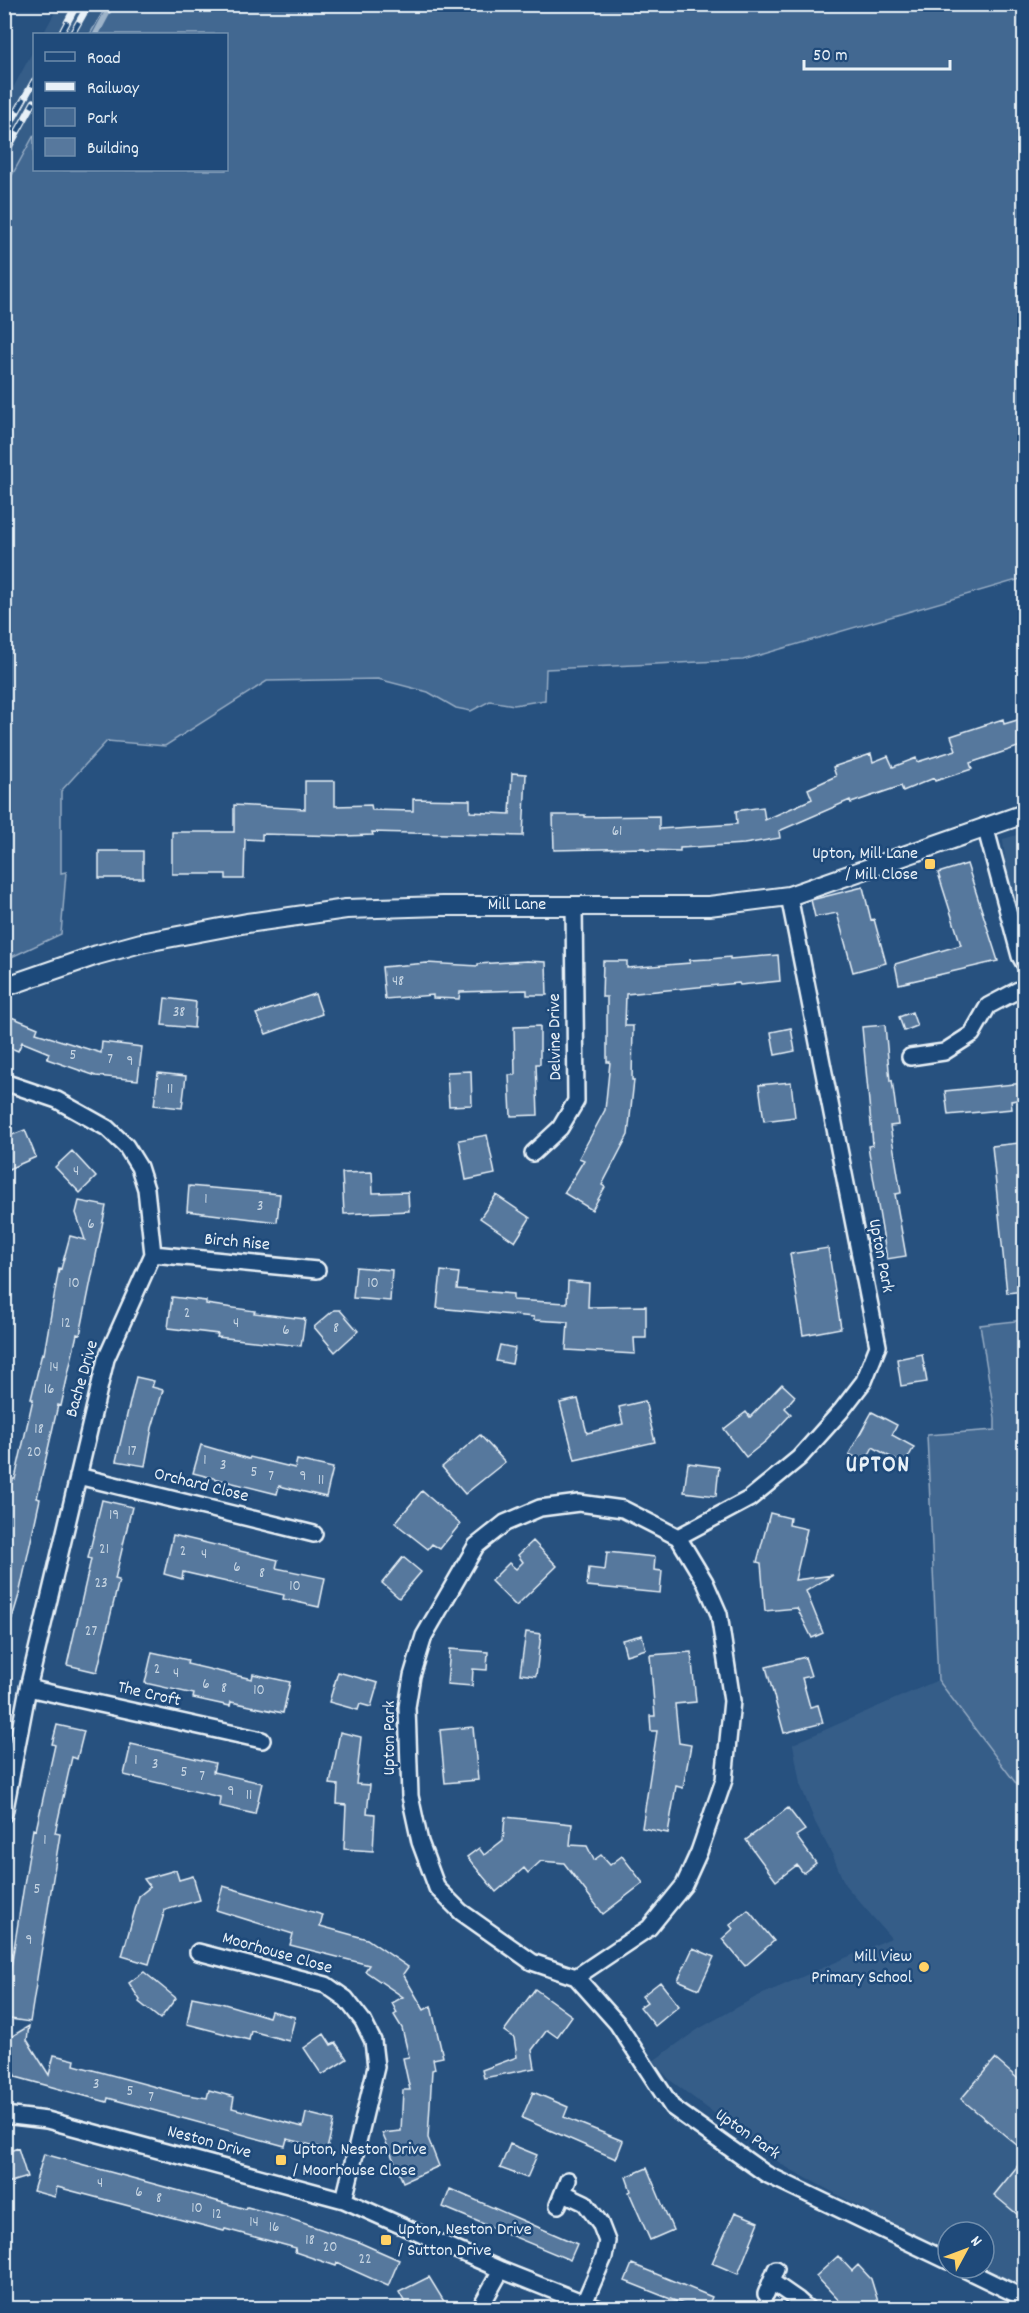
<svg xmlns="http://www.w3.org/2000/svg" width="1029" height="2313" viewBox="0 0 1029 2313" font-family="Dekko,sans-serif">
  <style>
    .built { fill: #355d88 }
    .green { fill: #436891; stroke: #96acc4; stroke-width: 1.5 }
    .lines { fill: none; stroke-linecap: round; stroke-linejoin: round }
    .stream { stroke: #9db3c9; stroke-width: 6 }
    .building { fill: #57789d; stroke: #e8f1f8; stroke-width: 1.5 }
    .minor-casing { stroke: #e8f1f8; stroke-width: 20 }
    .tertiary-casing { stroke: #e8f1f8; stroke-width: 22 }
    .minor { stroke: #1f4a7a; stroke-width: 15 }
    .tertiary { stroke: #1f4a7a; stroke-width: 18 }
    .rail-casing { stroke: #e8f1f8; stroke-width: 7 }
    .rail { stroke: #1f4a7a; stroke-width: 4.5; stroke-dasharray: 14; stroke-linecap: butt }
    .poi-dot { fill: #ffd166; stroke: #1f4a7a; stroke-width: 2 }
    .labels { text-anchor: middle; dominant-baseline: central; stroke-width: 5; stroke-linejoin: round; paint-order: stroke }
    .number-label { font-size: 15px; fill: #c4d3e1 }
    .poi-label { font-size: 18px; fill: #e8f1f8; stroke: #1f4a7a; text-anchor: end }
    .street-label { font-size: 18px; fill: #e8f1f8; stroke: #1f4a7a }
    .district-label { font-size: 24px; font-weight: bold; letter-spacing: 1.5px; fill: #e8f1f8; stroke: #1f4a7a }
  </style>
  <rect width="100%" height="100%" fill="#27517f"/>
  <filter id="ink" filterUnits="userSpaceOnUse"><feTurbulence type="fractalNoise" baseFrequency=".0167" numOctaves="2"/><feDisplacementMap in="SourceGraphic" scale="12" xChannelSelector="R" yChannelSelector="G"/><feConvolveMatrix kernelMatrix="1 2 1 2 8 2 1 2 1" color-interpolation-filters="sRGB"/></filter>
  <g filter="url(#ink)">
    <path class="built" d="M59,5h48l-17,29h-47z
      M34,49v86l-29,53v-85z
      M1024,833v109l-17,-60 -4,-43z
      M938,1680l86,114v502l-51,-28h11v-36h-36v22l-164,-88 -114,-86 -17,-19 47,-33 56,-31 135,-59 -46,-53 -12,-29 -18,-34 -15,-38 -7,-40z"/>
    <path class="green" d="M107,5h917v573l-281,82 -197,9 -1,31 -31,5 -24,-4 -19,10 -15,-3 -28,-16 -50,-13 -111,2 -102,65 -58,-5 -46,50v82l5,-1 -5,62 -56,26v-772l29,-53v35h192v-136h-136z
      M1024,1320v474l-86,-114 -11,-245 68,-5v-12l-15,-93z"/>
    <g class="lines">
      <path class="stream" d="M96,34l16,-30"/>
    </g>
    <path class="building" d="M1024,718v27l-54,18 2,6 -37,12 -1,-3 -31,13 -2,-5 -50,17 -1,-3 -71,31 1,7 -36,6 -64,4v3l-35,-1v-2l-91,2 -1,-35h32v2l74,-1v13l78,-5 -1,-13 27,-4 2,13 47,-21 -4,-10 28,-13 -3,-9 38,-13 2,8 15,-6 5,11 23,-9 1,4 39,-12 -5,-14 52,-17 1,5z
      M512,773l14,1 -3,62 -151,-4 1,3 -28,1 -83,-2v6l-17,-1 -1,40h-18v-5h-54v-42h62v-27l71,4v-28h30v25l36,-1 1,5 41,1v-12l57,1v12l40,2z
      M99,851h44v27h-44z
      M967,864l31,97 -99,23 -4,-20 66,-19 -23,-72z
      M863,887l8,33 3,-1 12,44 -33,9 -16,-59 -22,4 -4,-17z
      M778,955l2,26 -40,4 -1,-2 -113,11 -1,32h8l-1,54h2l-6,55 -26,50 3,2 -13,23 -28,-17 20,-33 -5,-2 26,-48 5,-48h-3v-65h-5l1,-36h24v7l63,-5 -1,-3 21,-1 20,-2v2z
      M527,961l19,1 1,33h-20v-5l-67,2 -1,7 -26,-1v-3l-48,4 -3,-32 45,-4 51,3v-2z
      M315,994l7,20 -56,20 -10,-20z
      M165,998l31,4 -2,26 -32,-3z
      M912,1012l5,14 -13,5 -5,-14z
      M4,1014l34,14 -2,5 65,20 1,-11 40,5 -4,33 -42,-4 -49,-17 2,-6 -27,-11 -4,9 -14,-6z
      M885,1025l5,56 2,-1 6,45 -8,1 11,67 -6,1 11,62 -19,3 -19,-113 5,-1 -11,-118z
      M540,1026v38h-4l2,51 -27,1 -2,-41h6l-1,-48z
      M791,1028l4,23 -20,4 -4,-23z
      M471,1071l1,34 -23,1 -2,-34z
      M158,1073l28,3 -4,32 -28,-3z
      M791,1082l4,35 -31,4 -5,-36z
      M1024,1083v16l-13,2 1,8 -64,6 -3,-24z
      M25,1130l11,27 -32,14v-33z
      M487,1135l8,39 -29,6 -7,-40z
      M1019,1143l5,47v101l-17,2 -15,-147z
      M72,1151l24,26 -16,16 -25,-26z
      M372,1172l1,21 35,-1 1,19 -65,3 -2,-41z
      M189,1186l91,8 -3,28 -90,-11z
      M496,1195l34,23 -15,24 -35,-24z
      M79,1201l27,5 -26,129 -3,-1 -16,72 -3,-1 -21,93 3,1 -21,96 -9,30 -6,-1v-114l9,-31h2l18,-80h-2l11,-46 2,1 15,-86 2,1 9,-33 15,4 -9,-27z
      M828,1248l13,80 -38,7 -13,-81z
      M356,1267l36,3 -2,31 -37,-3z
      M441,1271l18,2 -2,16 56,5v6l54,3 1,-22 21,2 -1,24 58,-1v32h-12l1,16 -69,-4 2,-28 -34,-2v-3l-97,-9z
      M172,1297l34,4v3l49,7 -1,2 51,6 -4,27 -84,-9 1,-3 -50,-6z
      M334,1310h6l18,21 -23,21 -21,-25z
      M500,1345l15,3 -3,16 -16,-3z
      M922,1354l5,28 -26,4 -4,-27z
      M136,1377l18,4 -2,6 11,3 -11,38 -7,38 -29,-5z
      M782,1384l13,12 -10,12 6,6 -25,27 -20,16 -22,-28 22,-17 4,5z
      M578,1399l9,34 36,-9 -4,-17 26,-6 10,41 -80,18 -15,-57z
      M872,1412l25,13 -5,10 22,12 -10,18 -31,-18 -8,15 -16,-8z
      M480,1435l25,27 -40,32 -23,-27z
      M201,1445l48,14 1,-2 45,11 2,-8 36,8 -7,29 -47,-11 -2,8 -84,-21z
      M688,1463l31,4 -3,29 -32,-4z
      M422,1491l38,33 -20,25 -8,-5 -4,5 -33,-26z
      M102,1500l30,7 -17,72 4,1 -22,92 -30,-7 24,-106 -3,-1z
      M770,1513l20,5 -1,7 18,4 -12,51 38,-5 -27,16 17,42 -11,5 -15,-30 -32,3 -4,-48 -4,-1z
      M173,1535l105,25 -2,8 49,10 -6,29 -36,-8 1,-4 -101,-23 -1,7 -18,-5z
      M533,1541l24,25 -41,40 -25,-25 18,-18 7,6 7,-7 -5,-7z
      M607,1552l48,5 -1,13 8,1 -2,22 -73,-7 2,-18 16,2z
      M403,1557l18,15 -22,26 -17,-15z
      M526,1632l15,2 -5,42 -16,-2z
      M642,1635l4,14 -20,6 -4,-15z
      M450,1649l38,3 -1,18 -14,-1 -1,17 -25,-2z
      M152,1652l36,8 -1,4 65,15 1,-5 37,8 -7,31 -52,-11 -1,4 -37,-8 1,-4 -49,-11z
      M691,1652l5,50 -21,2 4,39 12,2 -8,43 -7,-2 -8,47 -26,-5 15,-97h-6l-1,-15h5l-5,-61z
      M805,1657l6,19 -9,2 8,29 8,-2 5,18 -39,10 -18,-66z
      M338,1672l40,11 -7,24 -11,-3 -2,6 -29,-8z
      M57,1725l27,6 -7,28 -5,-2 -17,76 5,1 -30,188 -26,-4v-7l29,-182 3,1 19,-85 -3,-1z
      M473,1727l5,53 -33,3 -5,-53z
      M340,1732l21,5 -5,47 14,1 -3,28 8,1 -2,37 -29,-2 2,-44 -9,-1 1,-19 -8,-1z
      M131,1744l84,19 -2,9 49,11 -7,31 -36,-8 1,-9 -96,-22z
      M788,1808l17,22 -9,6 20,27 -13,10 -6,-8 -21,16 -30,-41z
      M505,1817l67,7 -2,21 17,1 7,14 7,-5 9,10 12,-9 21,27 -40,31 -39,-51 -23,-2 -13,12 -4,-5 -28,24 -29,-35 12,-9 5,7 19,-15z
      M176,1870l3,10 14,-4 7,24 -35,10 -16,54 -27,-8 17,-60 11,-9 -6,-8z
      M223,1886l100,29 -3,11 47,13 41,28 -5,7 21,36 7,-4 12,51 -10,2 2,10 -3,1 -4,68 11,28 -36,16 -21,-49 19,-2 2,-41h7l-7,-32 6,-1 -7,-29 -8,-13 3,-2 -5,-10 11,-6 -38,-26 4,-6 -79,-20 3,-11 -77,-24z
      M748,1910l26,31 -29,25 -23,-27 11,-10 -3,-4z
      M693,1948l21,9 -15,32 -21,-9z
      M144,1972l32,26 -16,21 -21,-17 1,-2 -11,-17z
      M660,1982l19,24 -24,20 -15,-19 7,-5 -5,-6z
      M535,1989l37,27 -15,21 -10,-7 -15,20 3,18 -51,10 -2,-8 35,-13 -3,-19 -10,-7z
      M192,1997l29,6 48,14 2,-6 24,6 -6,24 -38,-10 -2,9 -62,-16z
      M29,2026l-2,14 22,35 5,-20 21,5 -1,5 108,29 25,4 2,-8 25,7 -2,11 71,19 3,-14 28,7 -7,29 -40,-10 -2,7 -177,-48 -1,4 -91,-25 -12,-19v-17z
      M324,2034l7,11 5,-2 11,16 -25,16 -18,-27z
      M995,2059l29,25v67l-63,-52z
      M533,2092l35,15 -4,10 59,24 -7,18 -94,-41z
      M510,2144l27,11 -10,23 -27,-10z
      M18,2148l9,29 -23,7v-31z
      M44,2154l202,55 1,-2 41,11 68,23 43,19 -11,26 -51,-23 -1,3 -41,-14 1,-4 -71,-19 -1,2 -167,-44 -2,10 -22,-6z
      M1024,2158v62l-30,-25z
      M647,2168l26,62 -23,10 -21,-48 2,-1 -5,-14z
      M450,2189l127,55 -7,16 -127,-53z
      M735,2212l24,10 -21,52 -26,-11z
      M838,2256l14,15 6,-6 13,14 9,29h-34l-30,-32z
      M632,2264l80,33 -5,11h-14l-68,-27z
      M429,2277l19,31h-40l-9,-16z"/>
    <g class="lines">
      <defs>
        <path id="minor" d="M985,826l35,130 4,7
          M910,1057l34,-5 28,-18 16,-28 36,-19
          M4,1082l53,18 50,28 19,18 13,21 7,22 7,65 -47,105 -78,329 -24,126
          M533,1153l27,-25 16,-27 -2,-196
          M153,1254l164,16
          M78,1476l236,58
          M579,1503l44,6 55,28 27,45 14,32 13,87 -8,79 -25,72 -15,33 -35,43 -73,49 -44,-15 -71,-50 -24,-24 -17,-46 -10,-46 -3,-89 5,-31 12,-40 52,-90 29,-23 35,-15z
          M678,1537l71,-38 50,-41 42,-47 23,-30 14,-35 -89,-450
          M28,1688l234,52
          M198,1952l128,33 20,14 17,22 10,20 3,26 -32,133
          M576,1977l41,46 55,84 94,67 182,87
          M4,2115l43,5 297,80 157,70 96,38
          M564,2193l21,10 15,20 7,18 -3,16 -20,46
          M558,2205l10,-25
          M962,2268l62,30
          M772,2282l26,18 9,8
          M766,2294l10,-25
          M480,2308l21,-38"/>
        <path id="tertiary" d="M4,987l93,-32 44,-12 106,-20 99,-14 96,-3h267l80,-10 235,-82"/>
      </defs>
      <use href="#minor" class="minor-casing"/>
      <use href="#tertiary" class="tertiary-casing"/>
      <use href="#minor" class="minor"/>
      <use href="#tertiary" class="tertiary"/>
      <defs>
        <path id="rail" d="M61,34l16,-30
          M72,34l17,-30
          M4,135l30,-54
          M4,156l30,-54"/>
      </defs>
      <use href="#rail" class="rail-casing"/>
      <use href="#rail" class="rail"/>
    </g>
  </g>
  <g class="poi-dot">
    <rect x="924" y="858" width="12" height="12" rx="3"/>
    <circle cx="924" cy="1967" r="6"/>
    <rect x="275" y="2154" width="12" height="12" rx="3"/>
    <rect x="380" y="2234" width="12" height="12" rx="3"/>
  </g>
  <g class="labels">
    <g class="number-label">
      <text x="617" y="832">61</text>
      <text x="398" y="982">48</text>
      <text x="179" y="1013">38</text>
      <text x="73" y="1056">5</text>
      <text x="110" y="1060">7</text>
      <text x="130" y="1062">9</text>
      <text x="170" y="1090">11</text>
      <text x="76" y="1172">4</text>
      <text x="206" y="1200">1</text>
      <text x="260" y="1207">3</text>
      <text x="91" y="1225">6</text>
      <text x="74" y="1284">10</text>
      <text x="373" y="1284">10</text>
      <text x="187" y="1314">2</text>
      <text x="66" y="1324">12</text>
      <text x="236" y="1324">4</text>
      <text x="336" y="1329">8</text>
      <text x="286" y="1331">6</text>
      <text x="54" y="1368">14</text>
      <text x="49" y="1390">16</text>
      <text x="39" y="1430">18</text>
      <text x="132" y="1452">17</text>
      <text x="34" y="1453">20</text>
      <text x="205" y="1461">1</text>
      <text x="223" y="1466">3</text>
      <text x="254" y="1473">5</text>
      <text x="271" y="1477">7</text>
      <text x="303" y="1477">9</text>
      <text x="321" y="1481">11</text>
      <text x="114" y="1516">19</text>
      <text x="104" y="1550">21</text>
      <text x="183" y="1552">2</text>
      <text x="204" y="1555">4</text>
      <text x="237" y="1568">6</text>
      <text x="262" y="1574">8</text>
      <text x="101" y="1584">23</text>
      <text x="295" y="1587">10</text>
      <text x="91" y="1632">27</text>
      <text x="157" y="1670">2</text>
      <text x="176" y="1674">4</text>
      <text x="206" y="1685">6</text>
      <text x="224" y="1689">8</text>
      <text x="259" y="1691">10</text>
      <text x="136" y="1761">1</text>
      <text x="155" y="1765">3</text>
      <text x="184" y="1773">5</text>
      <text x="202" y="1777">7</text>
      <text x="231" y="1792">9</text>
      <text x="249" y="1796">11</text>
      <text x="45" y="1841">1</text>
      <text x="37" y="1890">5</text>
      <text x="29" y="1941">9</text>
      <text x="96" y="2085">3</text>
      <text x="130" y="2092">5</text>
      <text x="151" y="2098">7</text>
      <text x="100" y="2184">4</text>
      <text x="139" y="2193">6</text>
      <text x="159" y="2199">8</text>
      <text x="197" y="2209">10</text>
      <text x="217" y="2215">12</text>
      <text x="254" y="2223">14</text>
      <text x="274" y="2228">16</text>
      <text x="310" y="2241">18</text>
      <text x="330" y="2248">20</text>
      <text x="365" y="2260">22</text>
    </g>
    <g class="poi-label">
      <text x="918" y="854">Upton, Mill Lane<tspan x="918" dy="21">/ Mill Close</tspan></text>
      <text x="912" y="1957">Mill View<tspan x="912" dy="21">Primary School</tspan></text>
      <text x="293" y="2150" text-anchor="start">Upton, Neston Drive<tspan x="293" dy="21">/ Moorhouse Close</tspan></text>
      <text x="398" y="2230" text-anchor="start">Upton, Neston Drive<tspan x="398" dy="21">/ Sutton Drive</tspan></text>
    </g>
    <g class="street-label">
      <text x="517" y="905">Mill Lane</text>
      <text transform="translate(556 1037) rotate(-91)">Delvine Drive</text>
      <text transform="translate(237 1243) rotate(5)">Birch Rise</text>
      <text transform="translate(880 1256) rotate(79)">Upton Park</text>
      <text transform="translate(83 1379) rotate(-74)">Bache Drive</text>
      <text transform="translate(201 1486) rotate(14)">Orchard Close</text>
      <text transform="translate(149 1695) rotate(13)">The Croft</text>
      <text transform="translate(390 1738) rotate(-90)">Upton Park</text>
      <text transform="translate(277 1954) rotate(16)">Moorhouse Close</text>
      <text transform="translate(747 2135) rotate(35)">Upton Park</text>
      <text transform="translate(209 2143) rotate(15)">Neston Drive</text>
    </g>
    <g class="district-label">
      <text x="878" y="1466">UPTON</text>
    </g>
  </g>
  <rect width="1029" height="2313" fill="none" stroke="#1f4a7a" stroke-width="24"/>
  <rect x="12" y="12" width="1005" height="2289" fill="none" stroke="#e8f1f8" stroke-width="2" filter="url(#ink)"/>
  <rect x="33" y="33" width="195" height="138" fill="#1f4a7a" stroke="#6f8dac" stroke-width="1.5"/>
  <rect x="45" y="52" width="30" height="9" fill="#1f4a7a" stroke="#6f8dac" stroke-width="1.5"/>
  <text x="87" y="63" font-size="18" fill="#e8f1f8">Road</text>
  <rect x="45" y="82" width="30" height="9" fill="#e8f1f8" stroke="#6f8dac" stroke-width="1.5"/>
  <text x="87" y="93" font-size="18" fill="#e8f1f8">Railway</text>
  <rect x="45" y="108" width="30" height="18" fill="#436891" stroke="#6f8dac" stroke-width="1.5"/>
  <text x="87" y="123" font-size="18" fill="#e8f1f8">Park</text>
  <rect x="45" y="138" width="30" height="18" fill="#57789d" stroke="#6f8dac" stroke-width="1.5"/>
  <text x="87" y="153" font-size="18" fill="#e8f1f8">Building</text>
  <g transform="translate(966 2250) rotate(49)"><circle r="28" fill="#1f4a7a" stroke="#6f8dac" stroke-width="1.5"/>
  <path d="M0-4.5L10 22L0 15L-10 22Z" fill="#ffd166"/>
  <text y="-9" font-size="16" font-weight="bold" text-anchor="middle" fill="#e8f1f8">N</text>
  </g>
  <path d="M804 60v9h146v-9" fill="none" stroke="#e8f1f8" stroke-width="3"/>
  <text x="813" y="60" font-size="18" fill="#e8f1f8" stroke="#1f4a7a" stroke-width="4.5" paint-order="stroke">50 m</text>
</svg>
